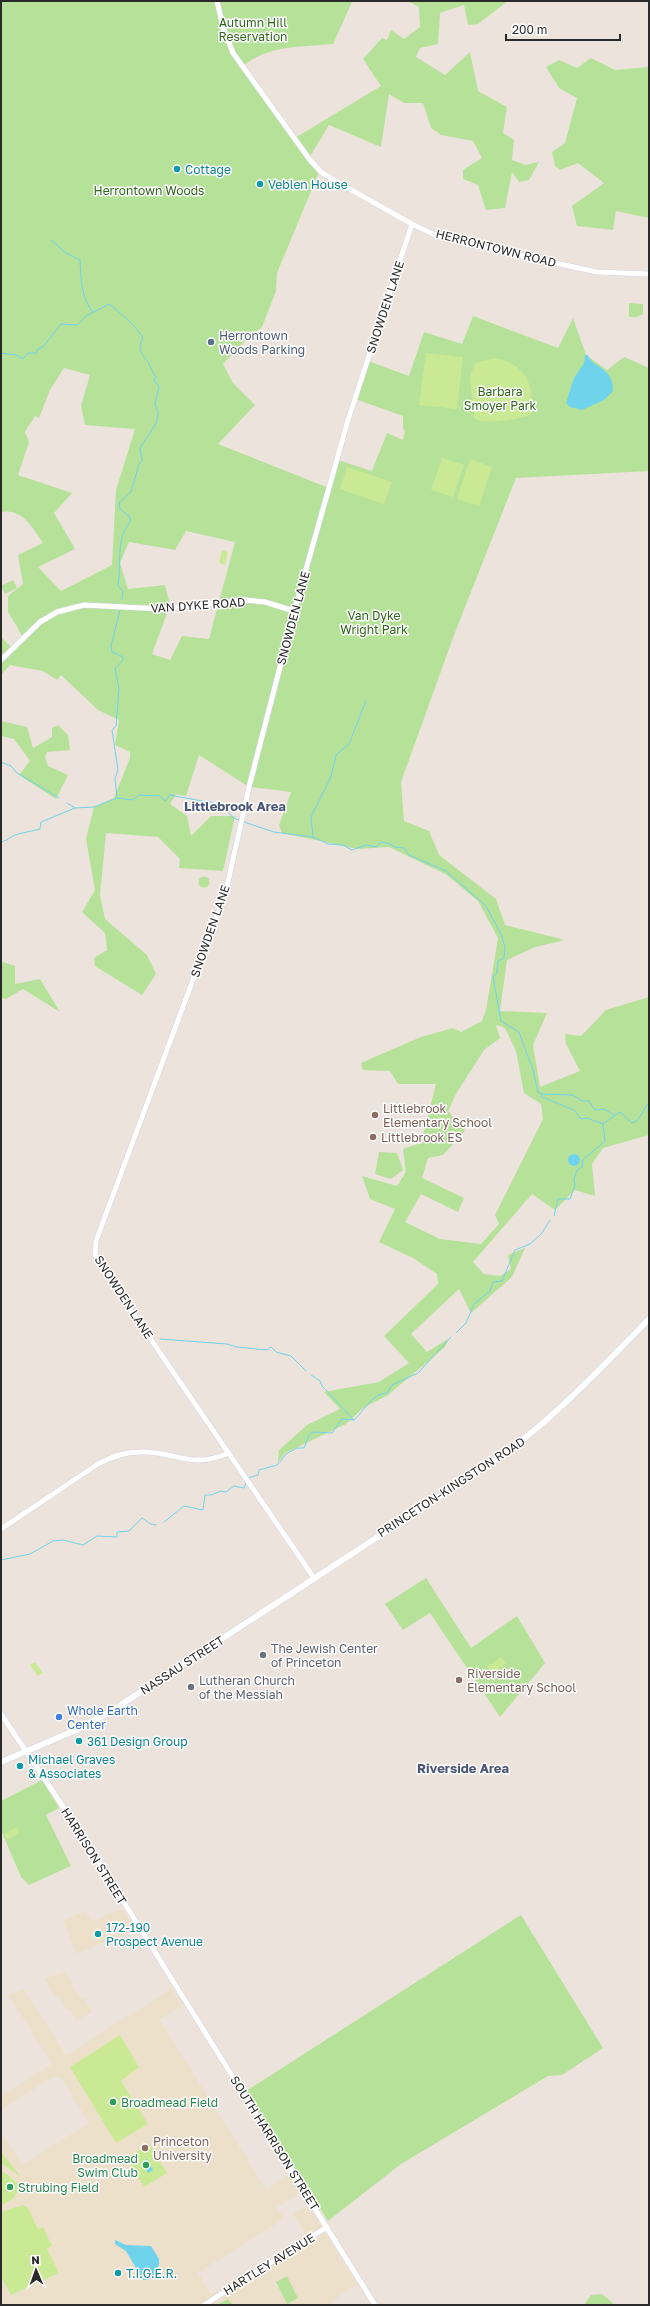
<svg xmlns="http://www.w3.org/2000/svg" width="650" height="2306" viewBox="0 0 650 2306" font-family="'Golos Text',sans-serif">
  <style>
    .education { fill: #ede0cb }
    .green { fill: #b6e199; fill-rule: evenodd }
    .pitch { fill: #cae994 }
    .water { fill: #70d3ec }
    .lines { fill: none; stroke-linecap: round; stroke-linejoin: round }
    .stream { stroke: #70d3ec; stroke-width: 1 }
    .tertiary-casing { stroke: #d1d5e2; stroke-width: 6 }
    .secondary-casing { stroke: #d1d5e2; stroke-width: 7 }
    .tertiary { stroke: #fff; stroke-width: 5 }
    .secondary { stroke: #fff; stroke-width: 6 }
    .culture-dot { fill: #0f9aa8; stroke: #fff; stroke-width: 1.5 }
    .service-dot { fill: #5c6f8a; stroke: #fff; stroke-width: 1.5 }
    .education-dot { fill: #8d6e63; stroke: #fff; stroke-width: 1.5 }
    .worship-dot { fill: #6b7280; stroke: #fff; stroke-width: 1.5 }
    .shop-dot { fill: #3f7fe0; stroke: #fff; stroke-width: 1.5 }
    .leisure-dot { fill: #2e9e5b; stroke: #fff; stroke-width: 1.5 }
    .labels { text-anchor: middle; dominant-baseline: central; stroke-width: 3; stroke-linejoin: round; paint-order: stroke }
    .park-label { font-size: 12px; fill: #2f651b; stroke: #fff }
    .culture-label { font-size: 12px; fill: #0d838f; stroke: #fff; text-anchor: start }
    .street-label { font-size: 12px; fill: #2a2a2a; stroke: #fff }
    .service-label { font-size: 12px; fill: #4e5e75; stroke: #fff; text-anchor: start }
    .education-label { font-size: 12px; fill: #785e54; stroke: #fff; text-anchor: start }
    .worship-label { font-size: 12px; fill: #5b616d; stroke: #fff; text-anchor: start }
    .shop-label { font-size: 12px; fill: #366cbe; stroke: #fff; text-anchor: start }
    .leisure-label { font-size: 12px; fill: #27864d; stroke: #fff; text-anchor: start }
    .neighbourhood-label { font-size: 13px; font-weight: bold; fill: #4b5679; stroke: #fff }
  </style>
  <rect width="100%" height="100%" fill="#ece4dc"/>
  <path class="education" d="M123,1909l12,21 -59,24 -13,-34 23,-9 5,10z
    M65,1971l16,28 4,-1 7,14 -16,9 -6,-11 -3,1 -8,-15 -3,1 -11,-18z
    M170,1986l13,20 -23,14 106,169 23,-14 12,18 -24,14 7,12 -86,54 14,22 94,-59 -13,-22 15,-9 51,82 -5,-1 -27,19h-326v-172l22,31 66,-41 -28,-45 -6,-2 -54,34v-14l51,-32 -44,-69 16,-6 42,66 103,-65z"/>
  <path class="green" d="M1,1h349l2,1 -19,42c-31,3 -65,1 -90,22l52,72 86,-52 -18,-27 19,-21 5,2 4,-10 13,9 16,-12 -1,-20 -11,-6h100l-30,23 -10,1 -4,-20 -24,8 -2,31 -18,4 -4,9 29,18 25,-23 8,39 29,16 -4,26 11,7 -2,20 14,5 13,-3 -10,18 -10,2 -7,-10 -7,36 -19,2 -8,-25 -15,-6v-9l19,-12 -9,-17 -32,-6 -10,-7 -8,-25h-19l-15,-9 -8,53 -52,-22 -20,33 10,14 -42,101 -1,18 -14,36 -15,12 -24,25 10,19 22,22 -37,39 111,44 9,-28 34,11 15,-38 16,7 2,-10 -2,-1v-13l-48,-17 13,-38 41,15 15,-44 38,12 11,-28 85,32 15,-30 13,37 21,15 17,-13 25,11v103l-133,7 -62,157 -53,147 3,39 25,10 10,24 57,44 9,26 60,15 -30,7 -28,13 -7,51 47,2 -14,32 7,42 40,-16 -14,-27 -1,-10 16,2 25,-26 43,-13v138l-46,13 -11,16 3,32 -20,-6 -20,20 -23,-16 -59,68 11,12 16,2 11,-7 -3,-14 17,-7 -13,29 -41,36 -12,-24 -48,45 16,18 21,-13 -3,8 -57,48 -25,13 -17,16 -61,29 -7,9 1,-12 28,-25 33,-16 -16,-17 55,-10 30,-19 -25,-27 54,-52 -1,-10 -24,-16 -34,-16 16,-33 -25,-10 -8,-23 35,10 9,-14 -3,-23 18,-6 15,-59h-38l-8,-13 -27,-1 -2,-7 60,-26 32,-9 8,4 21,-11 4,-11 12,-72 -20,-37 -31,-26 -58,-28 -31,2 -76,-16 -3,-8 12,-33 -42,-5 -50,-32 -13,41 -10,-2 -6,10 17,12 4,20 20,-20h24l-12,55 -44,-3 1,-9 -22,-22 -52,-4 -6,62 5,24 42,36 9,19 -14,21 -47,-29 -1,-8 13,-8 -2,-17 -23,-21 13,-22 -9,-51 8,-32 20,-9 16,-40v-6l-15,-7 4,-25 -21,-10 -37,-35 -4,5 -14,-9 -33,-6 -9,10v-14l5,-5 -5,-3v-16l11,11 11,-11 -15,-25v-16l15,-12 -5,-29 25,-12c-10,-15 -21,-35 -42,-31zM64,368l26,7 -9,31 4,19 50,4 -19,61 -4,75 -51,26 -23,-24 37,-18 -21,-36 18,-20 -54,-18 11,-33 -4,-10 10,-16 4,2 11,-28zM186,531l49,11 -26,97 -27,-3 -12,24 -18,-6 18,-49 -5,-20 -37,4 -8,-26 9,-21 46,8zM496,1025l9,3 11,23 8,42 17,11 2,15 -48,96 4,9 -18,20 -41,-5 -35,-17 16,-28 37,18 6,-14 -42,-20 6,-20 15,-3 22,-24 -17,-20 8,-17 28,-44 16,-12z
    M591,58l24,12 34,-3v151l-33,-7 -3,19 -36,-4 -5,-20 32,-23 -26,-20 -18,7 -5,-4 -3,-14 13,-9 12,-45 -18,-10 -13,-21 13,-7 18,8z
    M629,303l14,1v10l-6,3h-8z
    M13,580l4,8 -12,6 -4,-8z
    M1,721l26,6 6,21 19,-11v-9l6,-3 10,10 2,15 -23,2 -2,5 3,9 20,9 -12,24 -37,-24 11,-14 -16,-22 -13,-3z
    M198.5 882a5.5 5.5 0 1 1 11 0a5.5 5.5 0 1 1-11 0Z
    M3,962l12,4v18l25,-5 20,33 -37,-23 -17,10 -5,-1v-33z
    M379,1152l18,1 6,17 -12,9 -16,-5z
    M426,1578l45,70 46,-32 28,47 -45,54 -70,-104 -27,17 -18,-26z
    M42,1780l17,28 -13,7 25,51 -42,19 -8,-8 -20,-47v-29z
    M521,1915l82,133 -41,27 -14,1 -147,88 -73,57 -82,-130z
    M287,2276l11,22 -11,6 -11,-22z
    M602,2294l13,11h-31l7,-10z
    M228,2299l5,6h-16z"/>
  <path class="pitch" d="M426,353l37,4 -6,52 -38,-4z
    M495,358c30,5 42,30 35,57 -11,4 -46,11 -56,3l-4,-41 5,-14z
    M442,458l22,7 -11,32 -22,-7z
    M470,459l22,8 -13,39 -22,-7z
    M347,467l45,15 -8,22 -44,-15z
    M222,550l6,2 -3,13 -6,-2z
    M501,1657l5,6 -14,10 -5,-6z
    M35,1662l8,11 -5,3 -8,-11z
    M17,1827l3,6 -13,6 -3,-5z
    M120,2035l19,32 -18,14 27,43 -32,19 -46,-76z
    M149,2144l18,29 -23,14 -18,-29z
    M1,2152l20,25 -20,-14z
    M1,2170l19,15 -6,13 -13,8z
    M23,2205l5,3 10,21 5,-2 9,19 -5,3 11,22 -1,3 -46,21 -10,-19v-64z"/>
  <path class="water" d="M585,355h3c4,14 25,10 25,36l-9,9 -22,10 -12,-3 -4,-4 8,-25 10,-15z
    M568 1160a6 6 0 1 1 12 0a6 6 0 1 1-12 0Z
    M147,2159l6,11 -5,3 -6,-11z
    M115,2240l11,5 25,1 8,13c1,10 -5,22 -16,21l-17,-29 -11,-7z"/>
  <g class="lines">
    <path class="stream" d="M51,240l15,13 14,7c1,18 1,39 13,52
      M1,353l15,2 7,4 5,-6h8l2,-4 5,-2 18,-23 16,1 9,-9 23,-12c13,10 25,20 34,34 -8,14 2,17 7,28 2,5 3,7 6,11l-2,4 5,5 -4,18 3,8 -1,10 -17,26 2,13 -3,3 -8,28 -12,11 1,6 10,8v5c-15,17 -8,43 -12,64l5,5 -1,8
      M1,762l10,4 6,7 42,25
      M117,798l-2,-20 3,-8 -6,-40 4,-4 3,-37 -4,-20 8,-9v-3l-11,-5 -1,-6 9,-36
      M67,803l8,5
      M244,822l30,10 39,5 15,7 15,1 9,5 14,-5 10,2 5,-5 10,2 3,3 10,1 5,7 37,16 40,35 15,28 4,13 -1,11 -6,3 -1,12 -4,4 8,44 18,11 14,38 5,22 4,2v3l32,13 7,9 6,-1 16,6
      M313,837l-2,-20 20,-40 5,-22 13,-11 17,-43
      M1,842c7,-1 11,-7 17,-8 8,-2 15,-3 22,-5l1,-7 34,-14 19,-1 23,-9 15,2 8,-5 20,1 5,5 5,-6 53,10 10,13 6,2
      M543,1094l30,1 9,6h7l6,9 9,-1 10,6
      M554,1216l4,-17h12l5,-14 -1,-6 3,-9 5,-3 1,-7 22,-19 -2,-17 17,-12 12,11 5,-2 12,-19
      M456,1333l10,-10 8,-19 16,-13 3,-9 9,-1 13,-31 15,-6 12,-11 8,-13
      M160,1339l67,5 10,3 30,3 4,-3 5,5 15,4 15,15
      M311,1375l9,6 2,5 32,34
      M248,1478l10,-3 1,-5 18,-5 9,-11 11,-6h7l5,-13 4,-3 19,1 10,-14 12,1c12,-11 16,-25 33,-27l5,-8 26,-12 33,-36
      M164,1522l20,-16 19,4 2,-15h6l10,-4 5,1 8,-6 10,2 2,-5
      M1,1560l29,-6 23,-13 10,-1 20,5 14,-9 20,1v-5l12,-1 13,-13 9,6 5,1"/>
    <defs>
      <path id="tertiary" d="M217,1l6,26 10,26 77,107 11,12 18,11 73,41 23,11 32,9 130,28 52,2
        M1,660l39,-38 17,-10 27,-7 79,4 82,-9 20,2 29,9
        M1,1529l97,-65c13,-7 28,-12 42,-12 37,-1 49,18 89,1
        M314,1578l-214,-313 -5,-11 1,-13 130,-350 23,-104 47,-182 52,-185 64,-196
        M1,1714l81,121 293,470
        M204,2305l123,-78"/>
      <path id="secondary" d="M1,1762l75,-32 34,-18 393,-257c54,-40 100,-89 146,-136"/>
    </defs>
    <use href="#tertiary" class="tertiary-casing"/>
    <use href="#secondary" class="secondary-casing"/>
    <use href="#tertiary" class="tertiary"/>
    <use href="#secondary" class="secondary"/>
  </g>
  <g class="culture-dot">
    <circle cx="177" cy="169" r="4"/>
    <circle cx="260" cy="184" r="4"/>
    <circle cx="79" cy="1741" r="4"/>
    <circle cx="20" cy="1766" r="4"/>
    <circle cx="98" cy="1934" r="4"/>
    <circle cx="118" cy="2273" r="4"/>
  </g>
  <circle class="service-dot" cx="211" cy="342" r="4"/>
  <g class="education-dot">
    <circle cx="375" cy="1115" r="4"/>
    <circle cx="373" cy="1137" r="4"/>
    <circle cx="459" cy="1680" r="4"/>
    <circle cx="145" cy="2148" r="4"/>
  </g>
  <g class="worship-dot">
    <circle cx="263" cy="1655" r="4"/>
    <circle cx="191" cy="1687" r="4"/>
  </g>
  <circle class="shop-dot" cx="59" cy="1717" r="4"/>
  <g class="leisure-dot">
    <circle cx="113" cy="2102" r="4"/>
    <circle cx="146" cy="2165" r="4"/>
    <circle cx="10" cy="2187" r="4"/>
  </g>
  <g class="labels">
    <g class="park-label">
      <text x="253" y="22">Autumn Hill<tspan x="253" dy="14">Reservation</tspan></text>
      <text x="149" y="190">Herrontown Woods</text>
      <text x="500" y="391">Barbara<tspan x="500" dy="14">Smoyer Park</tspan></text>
      <text x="374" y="615">Van Dyke<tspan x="374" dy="14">Wright Park</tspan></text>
    </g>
    <g class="culture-label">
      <text x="185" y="169">Cottage</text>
      <text x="268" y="184">Veblen House</text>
      <text x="87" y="1741">361 Design Group</text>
      <text x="28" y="1759">Michael Graves<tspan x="28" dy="14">&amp; Associates</tspan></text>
      <text x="106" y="1927">172-190<tspan x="106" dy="14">Prospect Avenue</tspan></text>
      <text x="126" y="2273">T.I.G.E.R.</text>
    </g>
    <g class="street-label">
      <text transform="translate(496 248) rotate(14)">HERRONTOWN ROAD</text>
      <text transform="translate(385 307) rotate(-72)">SNOWDEN LANE</text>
      <text transform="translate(198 605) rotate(-4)">VAN DYKE ROAD</text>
      <text transform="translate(293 618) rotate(-75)">SNOWDEN LANE</text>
      <text transform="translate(210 931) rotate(-71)">SNOWDEN LANE</text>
      <text transform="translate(124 1297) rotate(57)">SNOWDEN LANE</text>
      <text transform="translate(451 1487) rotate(-33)">PRINCETON-KINGSTON ROAD</text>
      <text transform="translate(182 1665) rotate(-33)">NASSAU STREET</text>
      <text transform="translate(94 1856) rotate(58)">HARRISON STREET</text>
      <text transform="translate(275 2143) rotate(58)">SOUTH HARRISON STREET</text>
      <text transform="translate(269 2264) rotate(-32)">HARTLEY AVENUE</text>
    </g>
    <g class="service-label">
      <text x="219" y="335">Herrontown<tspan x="219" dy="14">Woods Parking</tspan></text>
    </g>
    <g class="education-label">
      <text x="383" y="1108">Littlebrook<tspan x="383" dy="14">Elementary School</tspan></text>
      <text x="381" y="1137">Littlebrook ES</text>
      <text x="467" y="1673">Riverside<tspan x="467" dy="14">Elementary School</tspan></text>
      <text x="153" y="2141">Princeton<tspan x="153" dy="14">University</tspan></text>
    </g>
    <g class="worship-label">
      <text x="271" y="1648">The Jewish Center<tspan x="271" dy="14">of Princeton</tspan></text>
      <text x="199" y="1680">Lutheran Church<tspan x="199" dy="14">of the Messiah</tspan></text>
    </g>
    <g class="shop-label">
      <text x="67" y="1710">Whole Earth<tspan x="67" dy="14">Center</tspan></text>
    </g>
    <g class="leisure-label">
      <text x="121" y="2102">Broadmead Field</text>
      <text x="138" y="2158" text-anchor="end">Broadmead<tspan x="138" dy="14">Swim Club</tspan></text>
      <text x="18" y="2187">Strubing Field</text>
    </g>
    <g class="neighbourhood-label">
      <text x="235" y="806">Littlebrook Area</text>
      <text x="463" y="1768">Riverside Area</text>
    </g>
  </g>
  <rect width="650" height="2306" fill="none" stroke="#2a2a2a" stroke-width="4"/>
  <g transform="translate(36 2270) rotate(358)" stroke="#ffffff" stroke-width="3" paint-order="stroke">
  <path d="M0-3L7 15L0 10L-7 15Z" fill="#2a2a2a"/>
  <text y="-6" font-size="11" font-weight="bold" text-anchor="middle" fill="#2a2a2a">N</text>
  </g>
  <path d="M506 34v6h114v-6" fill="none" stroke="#2a2a2a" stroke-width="2"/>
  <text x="512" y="34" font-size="12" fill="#2a2a2a" stroke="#ffffff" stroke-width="3" paint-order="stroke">200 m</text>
</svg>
